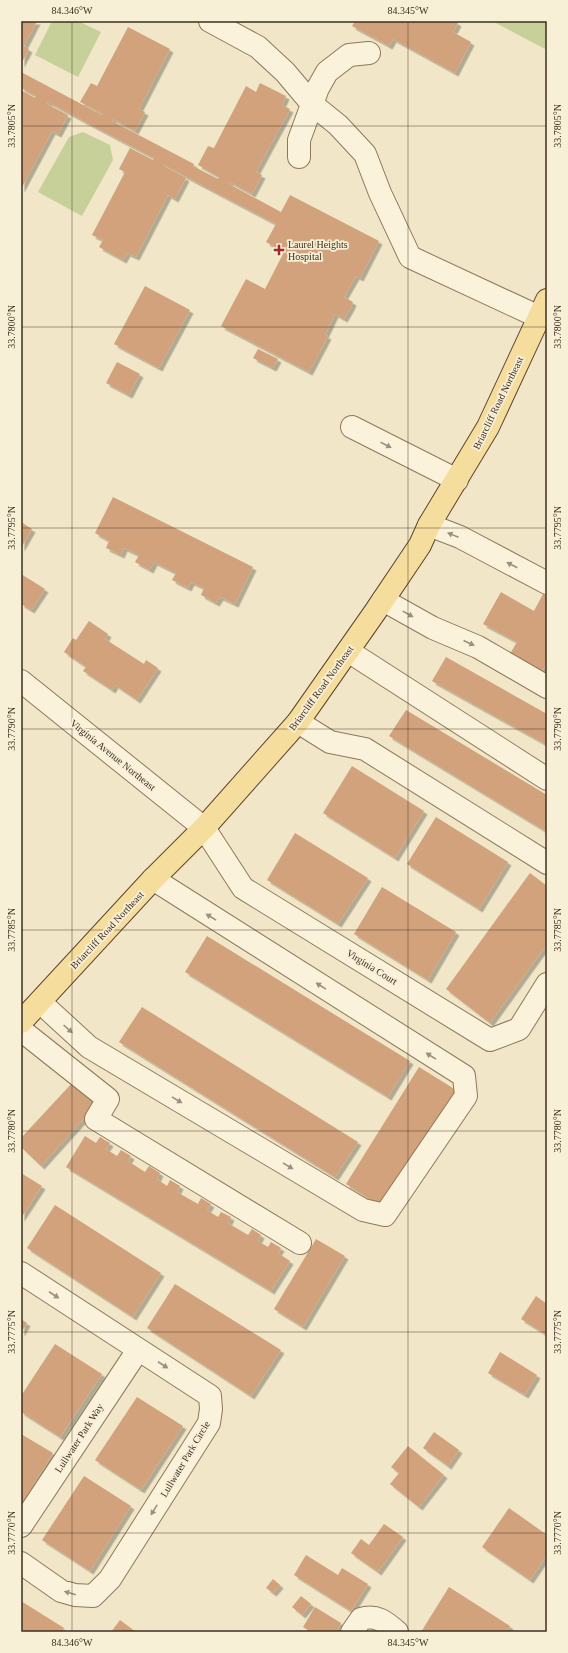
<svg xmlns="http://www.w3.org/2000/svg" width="568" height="1653" viewBox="0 0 568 1653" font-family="'Times New Roman',serif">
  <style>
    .green { fill: #c8d09a }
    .building { fill: #d1a27b; filter: url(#shadow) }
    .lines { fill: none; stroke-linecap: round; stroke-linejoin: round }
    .minor-casing { stroke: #8e785b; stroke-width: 24 }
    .major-casing { stroke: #5c452f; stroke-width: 24 }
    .minor { stroke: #fbf2db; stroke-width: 22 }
    .major { stroke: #f5dd9e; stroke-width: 22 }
    .oneway { fill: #9c907d }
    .ticks { fill: none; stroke: #3d2f1f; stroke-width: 1; stroke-opacity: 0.45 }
    .poi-dot { fill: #a02b28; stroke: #f8efd7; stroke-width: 1.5 }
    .labels { text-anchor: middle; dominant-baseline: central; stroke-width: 3.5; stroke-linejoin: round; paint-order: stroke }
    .poi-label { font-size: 10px; fill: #3d2f1f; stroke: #f8efd7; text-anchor: start }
    .street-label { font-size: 10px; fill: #3d2f1f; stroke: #f8efd7 }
    .neatline { fill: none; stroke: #3d2f1f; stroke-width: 1.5 }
    .ticks-label { font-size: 10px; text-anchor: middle; fill: #3d2f1f }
  </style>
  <defs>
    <filter id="shadow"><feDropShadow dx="3.5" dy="3.5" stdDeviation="0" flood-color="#0004"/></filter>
  </defs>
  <rect width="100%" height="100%" fill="#f1e6c7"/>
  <path class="green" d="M52,21h26l23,11 -23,45 -43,-22z
    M492,21h55v29z
    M83,132l27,13 3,15 -31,56 -44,-24 31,-55z"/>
  <path class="building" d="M21,21h16l-13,25 5,3 -8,15z
    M355,21h100l3,2 -5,9 18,10 -16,31 -62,-34 -4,7 -37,-20z
    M128,27l42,22 -31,60 6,3 -10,19 -22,-12 -1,2 82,43 -1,2 25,13 1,-2 -21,-12 10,-19 6,2 32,-62 10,6 4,-9 26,13 -4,9 8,4 -34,63 6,3 -10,19 -22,-12 -1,2 52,28 9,-17 89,46 -19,37 -4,-2 -12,21 9,5 -2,5 -7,12 -9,-5 -10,21 3,1 -19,36 -88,-46 25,-47 19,10 19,-37 -18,-10 10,-18 -112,-59v1l22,12 -11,21 -7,-4 -32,62 -9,-4 -4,7 -24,-13 4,-7 -11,-5 33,-63 -6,-3 11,-21 23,12 1,-2 -106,-56 -1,2 21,11 -10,19 -6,-3 -31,58v-99l14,8 1,-2 -15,-8v-16l81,43 1,-1 -23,-12 11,-19 6,3z
    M145,286l45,24 -31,58 -45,-24z
    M258,349l20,10 -5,9 -20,-10z
    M117,362l23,12 -11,21 -23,-12z
    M113,497l140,70 -18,37 -15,-7 -4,6 -15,-8 3,-7 -13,-6 -3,6 -16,-8 4,-7 -22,-11 -4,8 -15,-8 4,-7 -15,-7 -3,7 -15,-7 3,-7 -14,-8z
    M21,522l11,7 -11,19z
    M21,574l24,15 -14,21 -10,-6z
    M501,592l33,19 9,-17 4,2v66l-8,15 -32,-18 10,-17 -34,-18z
    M89,621l19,13 -3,5 39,25 2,-4 12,8 -21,32 -22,-15 -3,5 -29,-19 3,-4 -22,-15 9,-14 3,2z
    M446,657l101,57v31l-115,-64z
    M406,710l141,85v37l-158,-96z
    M352,766l72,45 -29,47 -72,-45z
    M436,817l72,45 -29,47 -72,-45z
    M295,833l73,45 -30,46 -71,-44z
    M530,873l17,13v58l-57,79 -44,-34z
    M382,887l74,45 -28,48 -74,-46z
    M207,936l203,125 -22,36 -203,-125z
    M142,1007l216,135 -23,35 -216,-135z
    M419,1067l37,23 -74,117 -36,-23z
    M73,1082l24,22 -56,62 -20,-19v-9z
    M85,1136l11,7 4,-6 10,6 -4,6 11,7 4,-6 10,6 -3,5 17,11 4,-6 11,7 -3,6 10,7 3,-6 10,6 -3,6 21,12 3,-6 10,6 -4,6 11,7 3,-5 10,5 -3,6 20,12 4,-6 9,6 -3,6 10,6 3,-5 10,6 -3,5 12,8 -19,30 -205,-124z
    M21,1173l21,13 -21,32z
    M55,1205l106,68 -28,44 -106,-69z
    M316,1239l29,17 -42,71 -29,-18z
    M175,1284l106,66 -30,46 -104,-68z
    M536,1296l11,8v31l-26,-16z
    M21,1319l6,4 -6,10z
    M55,1344l47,30 -42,63 -39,-25v-16z
    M500,1352l37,23 -12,20 -37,-22z
    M137,1397l46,29 -42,64 -46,-30z
    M434,1432l25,18 -11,16 -25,-18z
    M21,1434l32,19 -32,52z
    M408,1446l36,29 -25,32 -29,-23 9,-11 -8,-6z
    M84,1476l47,30 -41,65 -48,-31z
    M509,1508l38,27v20l-17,25 -48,-33z
    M384,1524l19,13 -25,35 -27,-19 10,-14 8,6z
    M306,1555l32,20 4,-7 26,16 -17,27 -57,-36z
    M273,1579l7,6 -7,8 -7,-5z
    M449,1587l61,39 -3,6h-86z
    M301,1596l10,8 -9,11 -10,-8z
    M21,1601l43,27 -3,4h-40z
    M315,1607l26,16 -5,9h-25l-8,-5z
    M120,1620l16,12h-25z"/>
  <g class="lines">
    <defs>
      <path id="minor" d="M210,21l48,26 27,25 27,32 26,21 27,29 15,39 30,64 129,60
        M299,157v-17l19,-52 9,-16 22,-17 20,-2
        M352,427l105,53
        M429,525l31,12 87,46
        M383,600l50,28 45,19 69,40
        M348,651l199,128
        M21,681l183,147 39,60 247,152 29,-11 28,-45
        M298,722l32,20 35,7 182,114
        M40,1002l49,45 274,163 22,5 81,-119 -2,-20 -311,-197
        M21,1030l87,69 -12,20 204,124
        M21,1273l189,123 1,13 -2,14 -99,156 -17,17 -18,-1 -14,-4 -40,-28
        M21,1526l117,-176
        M352,1632l9,-13c15,-5 25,3 36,13"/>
      <path id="major" d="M21,1022l132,-143 51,-51 94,-106 77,-110 45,-67 9,-20 59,-98 59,-127"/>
    </defs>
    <use href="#minor" class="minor-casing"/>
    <use href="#major" class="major-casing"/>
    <use href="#minor" class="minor"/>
    <use href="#major" class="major"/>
  </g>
  <defs><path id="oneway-solid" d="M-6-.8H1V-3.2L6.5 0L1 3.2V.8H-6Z"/></defs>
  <g class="oneway">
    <use href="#oneway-solid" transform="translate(386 445) rotate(27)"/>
    <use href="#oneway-solid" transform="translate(453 535) rotate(-158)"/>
    <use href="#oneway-solid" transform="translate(512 565) rotate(-153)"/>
    <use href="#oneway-solid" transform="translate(408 614) rotate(29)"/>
    <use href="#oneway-solid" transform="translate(469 643) rotate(24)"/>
    <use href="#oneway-solid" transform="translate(211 917) rotate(-148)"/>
    <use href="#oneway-solid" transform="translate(321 986) rotate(-148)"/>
    <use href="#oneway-solid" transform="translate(68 1029) rotate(42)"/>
    <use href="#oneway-solid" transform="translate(431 1056) rotate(-148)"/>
    <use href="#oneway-solid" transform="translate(177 1100) rotate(31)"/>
    <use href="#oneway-solid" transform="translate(288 1166) rotate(31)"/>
    <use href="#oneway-solid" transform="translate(54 1295) rotate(33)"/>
    <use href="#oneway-solid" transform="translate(163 1365) rotate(33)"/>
    <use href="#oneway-solid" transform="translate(154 1510) rotate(122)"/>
    <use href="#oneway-solid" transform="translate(70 1593) rotate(-164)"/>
  </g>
  <path class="ticks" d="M72,21v1611M408,21v1611M21,126h526M21,327h526M21,528h526M21,729h526M21,930h526M21,1131h526M21,1332h526M21,1533h526"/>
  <path class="poi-dot" d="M277 244h4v4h4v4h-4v4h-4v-4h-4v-4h4z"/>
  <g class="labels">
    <g class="poi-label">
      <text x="288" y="244">Laurel Heights<tspan x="288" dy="12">Hospital</tspan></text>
    </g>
    <g class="street-label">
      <text transform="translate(498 403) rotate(-64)">Briarcliff Road Northeast</text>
      <text transform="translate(321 688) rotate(-54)">Briarcliff Road Northeast</text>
      <text transform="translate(113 755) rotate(39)">Virginia Avenue Northeast</text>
      <text transform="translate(107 930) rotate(-47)">Briarcliff Road Northeast</text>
      <text transform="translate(372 967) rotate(32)">Virginia Court</text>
      <text transform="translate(79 1438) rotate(-57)">Lullwater Park Way</text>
      <text transform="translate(185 1459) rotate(-59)">Lullwater Park Circle</text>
    </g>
  </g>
  <rect width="568" height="1653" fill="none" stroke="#f8efd7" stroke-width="44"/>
  <rect x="22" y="22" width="524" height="1609" class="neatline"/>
  <g class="ticks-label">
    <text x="72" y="14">84.346°W</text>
    <text x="408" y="14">84.345°W</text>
    <text transform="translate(11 126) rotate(-90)" y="4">33.7805°N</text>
    <text transform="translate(557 126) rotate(-90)" y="4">33.7805°N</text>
    <text transform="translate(11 327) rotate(-90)" y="4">33.7800°N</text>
    <text transform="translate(557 327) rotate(-90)" y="4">33.7800°N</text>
    <text transform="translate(11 528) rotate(-90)" y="4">33.7795°N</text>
    <text transform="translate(557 528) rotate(-90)" y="4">33.7795°N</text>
    <text transform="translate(11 729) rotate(-90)" y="4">33.7790°N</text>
    <text transform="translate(557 729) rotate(-90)" y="4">33.7790°N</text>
    <text transform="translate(11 930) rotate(-90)" y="4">33.7785°N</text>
    <text transform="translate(557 930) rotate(-90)" y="4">33.7785°N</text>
    <text transform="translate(11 1131) rotate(-90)" y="4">33.7780°N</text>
    <text transform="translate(557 1131) rotate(-90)" y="4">33.7780°N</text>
    <text transform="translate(11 1332) rotate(-90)" y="4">33.7775°N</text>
    <text transform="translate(557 1332) rotate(-90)" y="4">33.7775°N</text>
    <text transform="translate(11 1533) rotate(-90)" y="4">33.7770°N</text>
    <text transform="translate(557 1533) rotate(-90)" y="4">33.7770°N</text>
    <text x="72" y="1646">84.346°W</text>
    <text x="408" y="1646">84.345°W</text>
  </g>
</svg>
